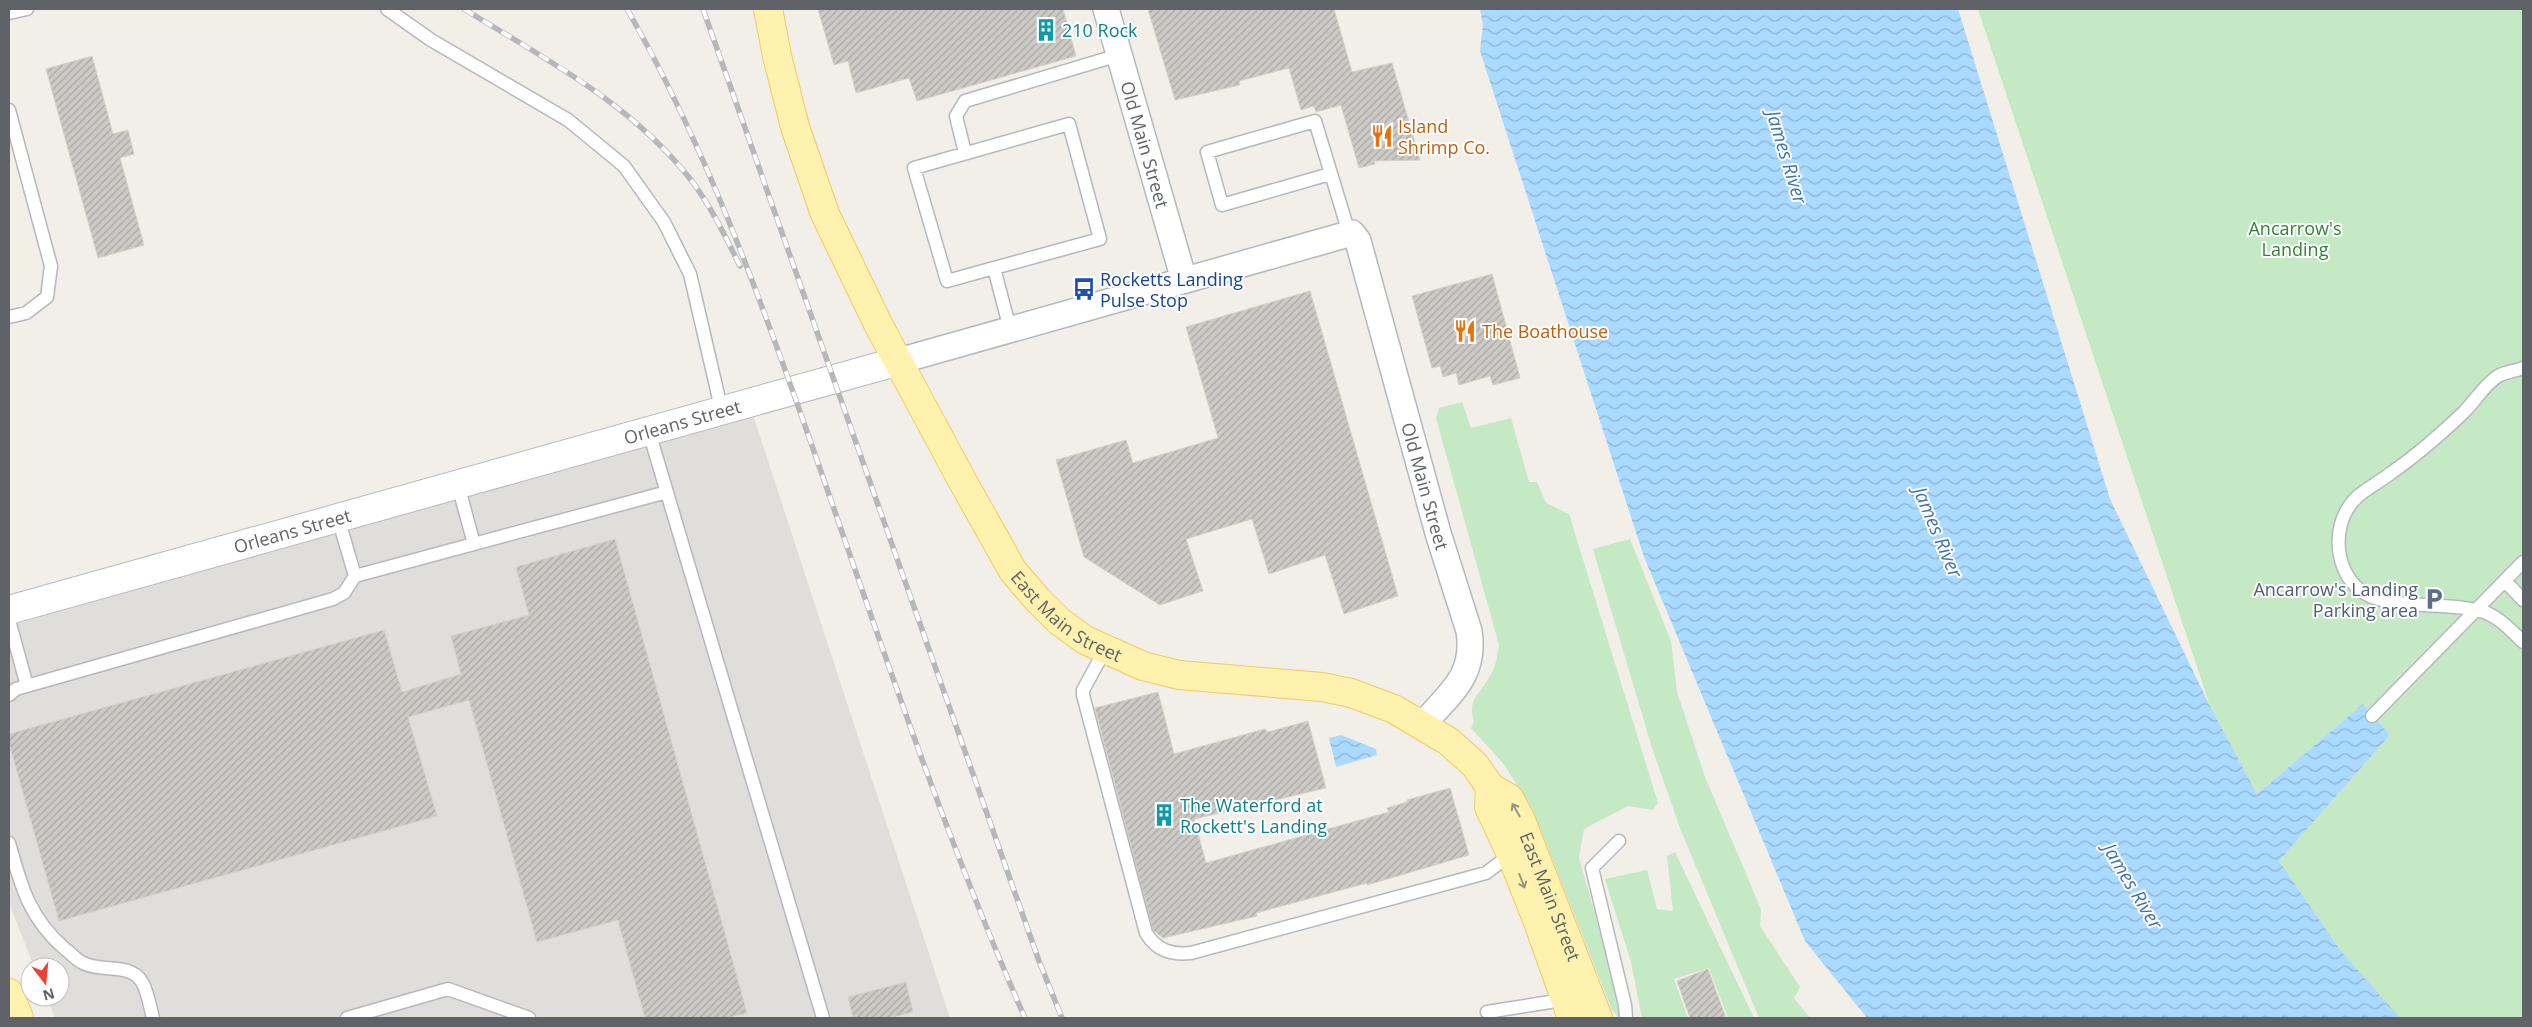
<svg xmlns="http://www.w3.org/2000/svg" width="2532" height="1027" viewBox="0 0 2532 1027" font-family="'Open Sans',sans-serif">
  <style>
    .industrial { fill: #e0deda }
    .green { fill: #c5e8c5 }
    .water { fill: url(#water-waves) }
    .building { fill: url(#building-hatch); stroke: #d6d1c6 }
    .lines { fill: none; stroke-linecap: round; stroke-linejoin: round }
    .lane-casing { stroke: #b5b8bc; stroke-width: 15 }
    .street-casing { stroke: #b5b8bc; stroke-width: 28 }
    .secondary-casing { stroke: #b6babf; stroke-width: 30 }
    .primary-casing { stroke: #f2c960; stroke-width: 30 }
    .lane { stroke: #fff; stroke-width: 12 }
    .street { stroke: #fff; stroke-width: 25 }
    .secondary { stroke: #fff; stroke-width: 28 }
    .primary { stroke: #fff2af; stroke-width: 28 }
    .rail-casing { stroke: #b6b7b8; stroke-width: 5.5 }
    .rail { stroke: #fff; stroke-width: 4; stroke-dasharray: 11; stroke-linecap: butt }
    .oneway { stroke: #979581 }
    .labels { text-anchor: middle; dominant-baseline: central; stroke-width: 4; stroke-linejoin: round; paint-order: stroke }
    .culture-label { font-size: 18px; fill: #0d838f; stroke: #fff; text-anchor: start }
    .food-label { font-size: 18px; fill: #c56008; stroke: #fff; text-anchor: start }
    .street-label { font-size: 18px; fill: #5f6368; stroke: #fff }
    .park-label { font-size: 18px; fill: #348238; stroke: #fff }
    .transit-label { font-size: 18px; fill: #164399; stroke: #fff; text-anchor: start }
    .service-label { font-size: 18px; fill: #4e5e75; stroke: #fff; text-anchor: end }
    .water-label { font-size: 19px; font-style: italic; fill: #4174aa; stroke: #fff }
  </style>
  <defs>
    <pattern id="water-waves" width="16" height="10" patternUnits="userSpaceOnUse" patternTransform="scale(1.25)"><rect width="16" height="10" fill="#aadaff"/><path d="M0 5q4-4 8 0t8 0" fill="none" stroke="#8eb4d2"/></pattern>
    <pattern id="building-hatch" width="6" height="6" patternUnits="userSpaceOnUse" patternTransform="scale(1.25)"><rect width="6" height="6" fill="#cccac5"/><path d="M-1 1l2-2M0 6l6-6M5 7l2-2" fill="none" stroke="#a9a8a4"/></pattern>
  </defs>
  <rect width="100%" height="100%" fill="#f1efe8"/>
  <path class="industrial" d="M753,415l197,603h-895l-8,-21h13v-30h-26l-25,-64v-277z"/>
  <path class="green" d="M1978,9h545v1009h-130l-52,-67 -62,-90 111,-126 -27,-31 -106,90 -47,-88z
    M1462,402l9,26 40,-10 18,64h8l9,21 23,11 89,289 -5,7 -25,-4 -44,23 -5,29 38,132 2,28 -7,-8 -79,-200 -30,-47 -32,-35 3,-6c-7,-24 6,-27 16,-46 6,-9 7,-20 9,-31l-63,-227 3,-10z
    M1630,539l41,102 6,51 28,85 56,132 -1,17 40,61 -6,11 16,20h-51l-79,-190 -28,-80 -59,-199z
    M1675,852l79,166h-26l-19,-50 -35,11 14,39h-46l-11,-56 -26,-83 42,-9 10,39 16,2 -6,-55z"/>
  <path class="water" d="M1480,9h478l152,490 100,207 47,88 106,-90 27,31 -111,126 62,90 59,67h-533l-62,-77 -161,-384 -164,-506 3,-26z
    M1341,735l35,14 1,6 -41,12 -7,-29z"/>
  <path class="building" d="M818,9h245l13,47 -159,45 -8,-23 -53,15 -8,-32 -14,4z
    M1148,9h186l18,63 40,-9 28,97 -46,1 1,3 -16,4 -18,-63 -25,7 -2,-6 -13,4 -12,-42 -50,13 1,4 -65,15z
    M92,56l21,78 15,-4 6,24 -14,4 24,87 -46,13 -52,-189z
    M1492,274l28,104 -27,7 -3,-9 -31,9 -3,-12 -13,4 -3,-11 -8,2 -20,-72z
    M1310,291l88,305 -54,18 -19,-59 -56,19 -17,-55 -66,20 17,52 -43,14 -76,-48 -28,-97 70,-20 7,23 85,-25 -32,-111z
    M615,539l132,474 -20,5h-82l-27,-98 -81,22 -68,-242 -61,17 29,99 -378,105 -50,-178v-9l375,-104 18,62 59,-18 -10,-38 78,-21 -13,-48z
    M1158,692l16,62 91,-25 3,3 40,-11 18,67 -132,31 12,44 183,-51 -2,-4 20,-6v-2l43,-12 19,67 -102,30v-2l-111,30 1,3 -94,22 -10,-8 -58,-222z
    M1708,969l18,49h-36l-13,-37z
    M906,982l7,30 -24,6h-36l-5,-21z"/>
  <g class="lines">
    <defs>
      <path id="lane" d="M387,9l44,31 137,80 56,46 40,56 26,52 32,138
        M9,13l18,-4
        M9,110l42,156 -4,31 -21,16 -17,4
        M965,153l-9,-37 9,-15 154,-46
        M1330,174l-108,31 -15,-53 108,-31 34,112
        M994,268l-47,13 -33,-113 155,-44 31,115 -106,29 16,61
        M2523,368c-7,3 -19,4 -25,8 -13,8 -23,25 -34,36 -23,22 -47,43 -73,61 -10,8 -24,15 -34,24 -31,29 -22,91 21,102 33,9 67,4 99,11 18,3 33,19 46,32
        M649,432l174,586
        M458,485l16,59
        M338,518l17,58
        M2505,581l18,19
        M9,620l18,66
        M1105,650l-22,40v5l63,238c11,18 26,22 45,20l295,-80 25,-19
        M9,695l7,-6 317,-90 11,-6 11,-17 312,-84
        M2372,716l151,-154
        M1619,841l-27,27 33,137 1,13
        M9,843c12,43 20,75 56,106 6,4 11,11 18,14 19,10 47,-1 59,19 6,10 8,25 11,36
        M1487,1012l63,-10 14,-4
        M347,1018l101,-29 81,29"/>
      <g id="street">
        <path id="s1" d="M1106,9l78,271"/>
        <path id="s2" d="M899,361l453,-128 6,8 80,292 31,98c7,45 -19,62 -46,93"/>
      </g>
      <g id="secondary">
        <path id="s3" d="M9,610l890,-249"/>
      </g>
      <g id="primary">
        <path id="s4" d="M768,9l9,47 18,71 30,87 53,110 85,158 50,89 24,28 22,22 26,19 58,26 36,9 143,12 29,6 43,16 54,32 27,24 15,22 19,11 11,20 78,200"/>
        <path d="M1490,787l-1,20 22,47 27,68 34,96"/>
        <path d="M9,993l10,25"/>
      </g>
    </defs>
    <use href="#lane" class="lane-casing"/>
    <use href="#street" class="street-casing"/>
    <use href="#secondary" class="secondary-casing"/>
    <use href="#primary" class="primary-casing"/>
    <use href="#lane" class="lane"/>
    <use href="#street" class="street"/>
    <use href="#secondary" class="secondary"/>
    <use href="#primary" class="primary"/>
    <defs>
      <path id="rail" d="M464,9c81,50 167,94 227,171 20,26 34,56 49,86
        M627,9c78,136 131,283 183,431 68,194 132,390 215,578
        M703,9l336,952 23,57"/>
    </defs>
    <use href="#rail" class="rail-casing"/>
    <use href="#rail" class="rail"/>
  </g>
  <defs><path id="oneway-shaft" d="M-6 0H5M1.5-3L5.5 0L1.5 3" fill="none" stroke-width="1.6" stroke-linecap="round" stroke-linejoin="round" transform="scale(1.25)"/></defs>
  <g class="oneway">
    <use href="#oneway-shaft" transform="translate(1516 810) rotate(-120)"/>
    <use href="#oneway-shaft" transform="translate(1522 881) rotate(69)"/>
  </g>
  <defs>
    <symbol id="building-bare" viewBox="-9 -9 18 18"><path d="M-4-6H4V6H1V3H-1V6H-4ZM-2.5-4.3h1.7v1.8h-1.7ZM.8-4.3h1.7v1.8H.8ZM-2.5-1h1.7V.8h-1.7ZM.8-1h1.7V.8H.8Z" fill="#0f9aa8" stroke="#fff" stroke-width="2.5" paint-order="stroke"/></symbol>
    <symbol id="restaurant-bare" viewBox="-9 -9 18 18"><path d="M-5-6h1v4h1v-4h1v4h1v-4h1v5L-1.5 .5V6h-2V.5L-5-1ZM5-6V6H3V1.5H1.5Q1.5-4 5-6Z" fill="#e8710a" stroke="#fff" stroke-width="2.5" paint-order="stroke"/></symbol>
    <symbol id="bus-bare" viewBox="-9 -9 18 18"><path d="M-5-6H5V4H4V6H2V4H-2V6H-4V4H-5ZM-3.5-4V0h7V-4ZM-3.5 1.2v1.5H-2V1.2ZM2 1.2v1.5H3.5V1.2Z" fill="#1a4fb4" stroke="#fff" stroke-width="2.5" paint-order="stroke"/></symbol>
    <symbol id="parking-bare" viewBox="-9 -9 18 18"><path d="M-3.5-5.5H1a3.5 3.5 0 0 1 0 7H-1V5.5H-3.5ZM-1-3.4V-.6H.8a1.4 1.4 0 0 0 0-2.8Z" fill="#5c6f8a" stroke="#fff" stroke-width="2.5" paint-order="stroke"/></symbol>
  </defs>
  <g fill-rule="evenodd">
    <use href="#building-bare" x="1030" y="14" width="32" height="32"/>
    <use href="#restaurant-bare" x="1366" y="120" width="32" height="32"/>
    <use href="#bus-bare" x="1068" y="273" width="32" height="32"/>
    <use href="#restaurant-bare" x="1449" y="315" width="32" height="32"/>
    <use href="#parking-bare" x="2418" y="583" width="32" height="32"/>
    <use href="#building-bare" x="1148" y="799" width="32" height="32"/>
  </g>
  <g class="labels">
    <g class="culture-label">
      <text x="1062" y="30">210 Rock</text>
      <text x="1180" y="805">The Waterford at<tspan x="1180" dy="21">Rockett's Landing</tspan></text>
    </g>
    <g class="food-label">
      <text x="1398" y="126">Island<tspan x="1398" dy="21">Shrimp Co.</tspan></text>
      <text x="1482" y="331">The Boathouse</text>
    </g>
    <g class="street-label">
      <text stroke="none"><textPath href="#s1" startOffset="141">Old Main Street</textPath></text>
      <text stroke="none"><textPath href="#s3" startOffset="699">Orleans Street</textPath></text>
      <text stroke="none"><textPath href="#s2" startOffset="735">Old Main Street</textPath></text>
      <text stroke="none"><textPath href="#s3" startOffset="294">Orleans Street</textPath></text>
      <text stroke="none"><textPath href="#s4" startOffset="688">East Main Street</textPath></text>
      <text stroke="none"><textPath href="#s4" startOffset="1291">East Main Street</textPath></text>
    </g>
    <g class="park-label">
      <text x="2295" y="228">Ancarrow's<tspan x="2295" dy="21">Landing</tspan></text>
    </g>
    <g class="transit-label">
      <text x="1100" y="279">Rocketts Landing<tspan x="1100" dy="21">Pulse Stop</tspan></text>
    </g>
    <g class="service-label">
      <text x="2418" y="589">Ancarrow's Landing<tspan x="2418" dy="21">Parking area</tspan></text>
    </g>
    <g class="water-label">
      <text transform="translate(1787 157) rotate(73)">James River</text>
      <text transform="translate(1938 532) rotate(67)">James River</text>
      <text transform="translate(2133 886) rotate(59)">James River</text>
    </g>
  </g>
  <rect width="2532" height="1027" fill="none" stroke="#5f6368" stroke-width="20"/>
  <g transform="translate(45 982) rotate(164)"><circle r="24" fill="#ffffff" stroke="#bfc1c3"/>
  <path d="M0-4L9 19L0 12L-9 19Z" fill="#ea4335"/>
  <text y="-8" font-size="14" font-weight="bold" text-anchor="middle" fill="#5f6368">N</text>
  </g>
</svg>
